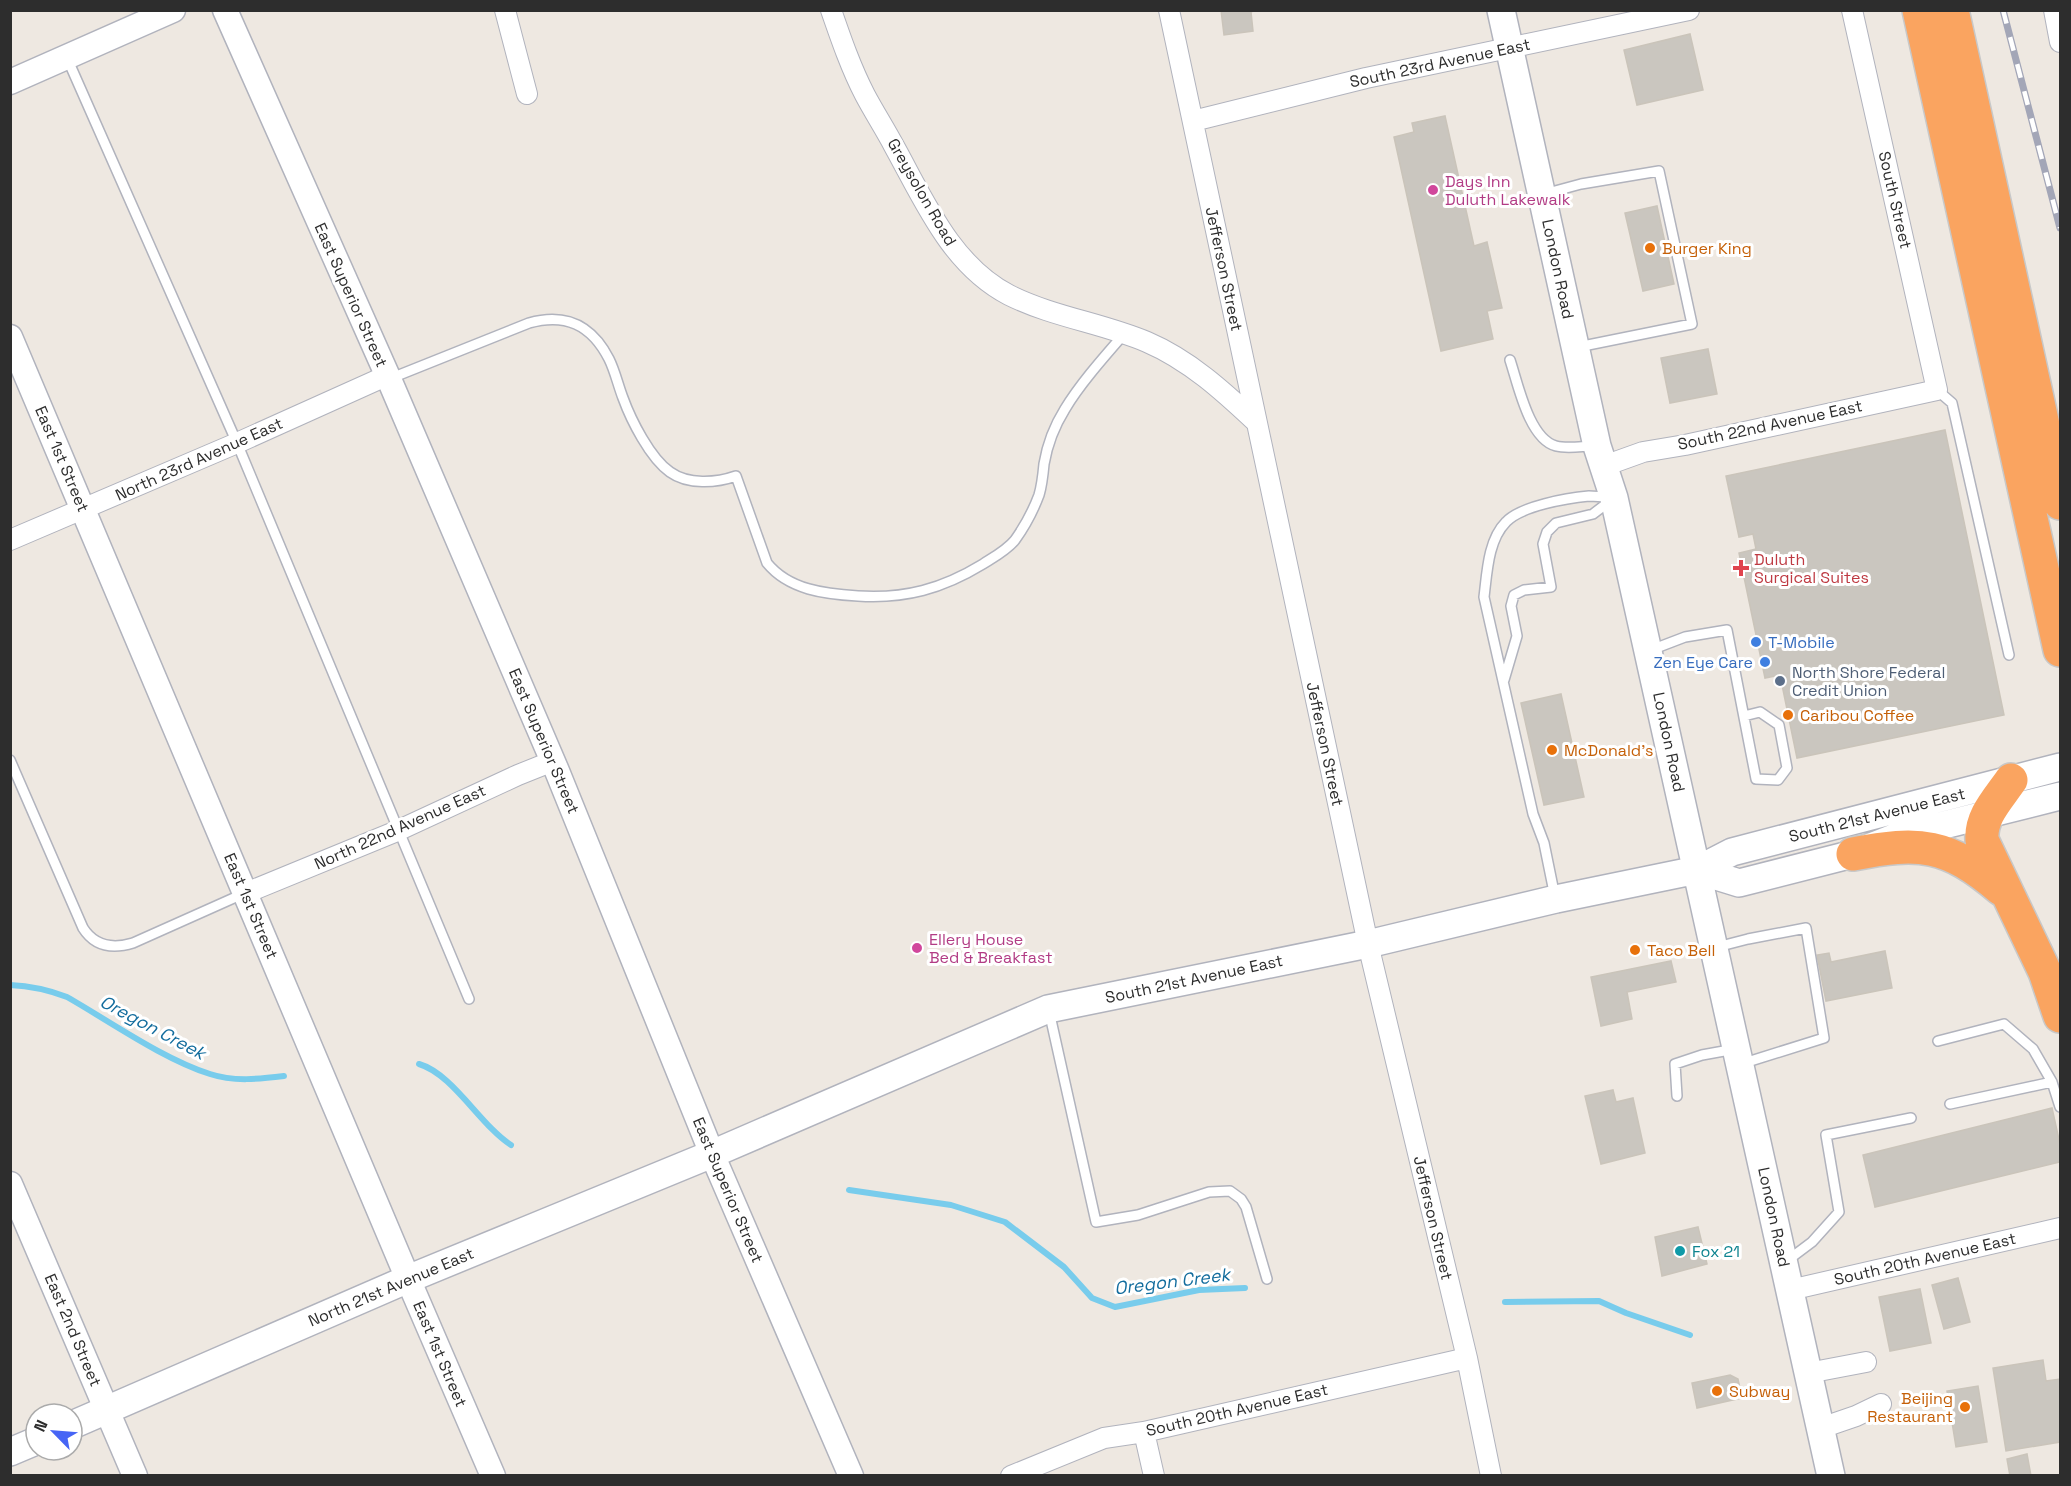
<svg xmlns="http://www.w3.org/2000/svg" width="2071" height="1486" viewBox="0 0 2071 1486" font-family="'Space Grotesk',sans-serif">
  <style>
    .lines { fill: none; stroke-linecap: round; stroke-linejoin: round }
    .stream { stroke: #78ccec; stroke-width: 6 }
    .building { fill: #cac6bf; stroke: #cac4ba; stroke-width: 1.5 }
    .service-casing { stroke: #b1b3bd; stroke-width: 12 }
    .minor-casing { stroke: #b1b3bd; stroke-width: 22 }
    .tertiary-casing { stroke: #b1b3bd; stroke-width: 27 }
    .secondary-casing { stroke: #b1b3bd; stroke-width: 30 }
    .motorway-casing { stroke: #c8c8c8; stroke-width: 36 }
    .service { stroke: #fff; stroke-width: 9 }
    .minor { stroke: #fff; stroke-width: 20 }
    .tertiary { stroke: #fff; stroke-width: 24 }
    .secondary { stroke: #fff; stroke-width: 27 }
    .motorway { stroke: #faa460; stroke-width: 33 }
    .rail-casing { stroke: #a3a6b7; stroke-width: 7 }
    .rail { stroke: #fff; stroke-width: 4.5; stroke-dasharray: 14; stroke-linecap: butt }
    .hotel-dot { fill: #d1479c; stroke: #fff; stroke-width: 2 }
    .food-dot { fill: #e8710a; stroke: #fff; stroke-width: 2 }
    .health-dot { fill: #e0444e; stroke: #fff; stroke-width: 2 }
    .shop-dot { fill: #3f7fe0; stroke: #fff; stroke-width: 2 }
    .service-dot { fill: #5c6f8a; stroke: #fff; stroke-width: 2 }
    .culture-dot { fill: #0f9aa8; stroke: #fff; stroke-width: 2 }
    .labels { text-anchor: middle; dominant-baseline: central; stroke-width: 6; stroke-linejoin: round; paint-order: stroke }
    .street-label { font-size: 16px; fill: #2d2d2d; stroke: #fff }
    .hotel-label { font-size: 16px; fill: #b23c85; stroke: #fff; text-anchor: start }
    .food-label { font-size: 16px; fill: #c56008; stroke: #fff; text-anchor: start }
    .health-label { font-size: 16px; fill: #be3a42; stroke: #fff; text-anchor: start }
    .shop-label { font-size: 16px; fill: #366cbe; stroke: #fff; text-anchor: start }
    .service-label { font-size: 16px; fill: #4e5e75; stroke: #fff; text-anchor: start }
    .culture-label { font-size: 16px; fill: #0d838f; stroke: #fff; text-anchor: start }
    .water-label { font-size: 18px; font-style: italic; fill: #126c9d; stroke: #fff }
  </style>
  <rect width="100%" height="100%" fill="#eee8e1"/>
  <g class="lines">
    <path class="stream" d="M10,985c21,1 39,5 57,12 44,25 96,62 143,77 24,8 49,5 74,2
      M419,1064c34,10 61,61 92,81
      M849,1190l102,15 54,17 59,45 28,31 23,9 84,-17 46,-2
      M1505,1302l94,-1 27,12 64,22"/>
  </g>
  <path class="building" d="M1221,10h34l-4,2 2,19 -29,4z
    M1690,34l13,56 -66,15 -13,-55z
    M1445,116l29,130 13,-4 15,66 -15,3 6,28 -52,12 -47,-214 20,-5 -2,-9z
    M1657,206l17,78 -31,7 -18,-78z
    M1708,349l9,45 -47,9 -9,-45z
    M1945,430l59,285 -207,43 -17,-83 -15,3 -26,-125 17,-4 -3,-15 -14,3 -13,-61z
    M1561,694l23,103 -40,8 -23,-102z
    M1885,951l7,37 -66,13 -9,-46 12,-2 2,9z
    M1671,961l5,21 -49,10 5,27 -31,7 -10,-49z
    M1613,1090l3,12 17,-4 12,55 -44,11 -16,-68z
    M2052,1108l8,36v18l-185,45 -12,-52z
    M1698,1227l9,37 -45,12 -7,-39z
    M1958,1278l12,44 -26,7 -12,-44z
    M1920,1289l11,54 -41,8 -11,-54z
    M2043,1360l3,21 14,-2v63l-54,9 -13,-83z
    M1730,1375l8,4 4,19 -45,10 -5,-25z
    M1978,1386l9,56 -31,5 -9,-56z
    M2027,1454l4,22h-21l-3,-17z"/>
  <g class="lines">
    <defs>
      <path id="service" d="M67,58l170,385 232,556
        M1544,194l37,-10 78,-13 33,153 -114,23
        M1510,360c8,24 19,79 46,86 11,3 27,0 38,0
        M389,379l140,-56c36,-10 62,1 80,36 6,12 9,26 14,39 8,22 27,60 47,74 18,13 46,11 66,4l31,87c22,27 58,31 91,33 47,3 84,-7 125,-32 11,-7 24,-14 32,-24 10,-14 18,-29 24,-45 3,-10 4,-20 5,-31 3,-18 11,-39 21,-55 15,-25 39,-52 59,-75
        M1937,390l15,13 57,252
        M1651,650l34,-13 42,-7 29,149 22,1 9,-12 -8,-43 -19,-13 -16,4
        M1504,680l13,-44 -6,-30 3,-11 10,-5 27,-3 -8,-43 4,-12 9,-9 37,-9 17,-13
        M10,760l73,168c12,19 30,21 50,15l112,-50
        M1555,897l-11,-54 -11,-29 -49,-217c3,-24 4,-57 22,-75 15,-16 61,-24 83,-26 7,0 15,1 23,2
        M1717,947l31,-8 58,-11 18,110 -83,26
        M1049,1011l47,211 42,-7 71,-23 21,-1 11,8 5,8 21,72
        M1938,1041l66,-17 29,25 19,33
        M1677,1096l-2,-32 27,-9 33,-6
        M1950,1104l102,-22 8,25
        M1788,1260l24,-18 27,-30 -13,-77 85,-17"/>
      <path id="minor" d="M505,10l22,84
        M831,10c10,29 20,58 34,85 9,17 20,34 29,51 30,54 57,119 115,149 44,22 93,28 138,47 42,18 76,49 109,80
        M1169,10l199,934 99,414 24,118
        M2054,10l6,32
        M1193,121l173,-43 323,-68
        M1604,466l39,-14 42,-7 252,-55 -85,-380
        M10,540l227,-97 149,-67
        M246,893l151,-62 121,-56 35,-14
        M1790,1290l270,-62
        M1808,1373l58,-11
        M1821,1428l35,-12 25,-12
        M1144,1432l10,44
        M1011,1476l93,-38 40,-6 323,-74"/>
      <path id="tertiary" d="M225,10l164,369 168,392 155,383 139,322
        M10,82l163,-72
        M10,337l398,942 85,197
        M10,1184l125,292"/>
      <path id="secondary" d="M1501,10l96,436 17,52 217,978
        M1697,870l42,13 114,-29 43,-17 164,-41
        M72,1425l336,-146 304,-125 336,-145 320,-65 188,-45 141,-29 35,-18 328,-85
        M10,1452l26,-11"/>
      <path id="motorway" d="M1919,10l141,640
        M1952,10l108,493
        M2011,780c-13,19 -31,37 -29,60l63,132 15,44
        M1853,854c67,-13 94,-11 148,35"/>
    </defs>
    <use href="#service" class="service-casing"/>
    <use href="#minor" class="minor-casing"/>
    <use href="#tertiary" class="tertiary-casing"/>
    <use href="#secondary" class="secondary-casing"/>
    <use href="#motorway" class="motorway-casing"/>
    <use href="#service" class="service"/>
    <use href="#minor" class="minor"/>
    <use href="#tertiary" class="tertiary"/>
    <use href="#secondary" class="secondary"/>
    <use href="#motorway" class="motorway"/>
    <defs>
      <path id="rail" d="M2003,10l57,218"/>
    </defs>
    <use href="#rail" class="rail-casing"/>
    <use href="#rail" class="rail"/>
  </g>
  <g class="hotel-dot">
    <circle cx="1433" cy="190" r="6"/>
    <circle cx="917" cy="948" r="6"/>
  </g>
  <g class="food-dot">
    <circle cx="1650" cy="248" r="6"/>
    <circle cx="1788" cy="715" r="6"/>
    <circle cx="1552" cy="750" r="6"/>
    <circle cx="1635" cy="950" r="6"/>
    <circle cx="1717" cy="1391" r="6"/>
    <circle cx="1965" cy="1407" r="6"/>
  </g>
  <path class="health-dot" d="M1738 559h6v6h6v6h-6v6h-6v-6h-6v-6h6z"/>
  <g class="shop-dot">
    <circle cx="1756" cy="642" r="6"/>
    <circle cx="1765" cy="662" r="6"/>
  </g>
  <circle class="service-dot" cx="1780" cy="681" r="6"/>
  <circle class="culture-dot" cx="1680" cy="1251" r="6"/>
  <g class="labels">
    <g class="street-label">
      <text transform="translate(1440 63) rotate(-12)">South 23rd Avenue East</text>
      <text transform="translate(922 192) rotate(60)">Greysolon Road</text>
      <text transform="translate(1895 200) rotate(77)">South Street</text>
      <text transform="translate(1224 269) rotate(78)">Jefferson Street</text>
      <text transform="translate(1558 269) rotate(78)">London Road</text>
      <text transform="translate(351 295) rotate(66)">East Superior Street</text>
      <text transform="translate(1770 425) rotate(-12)">South 22nd Avenue East</text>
      <text transform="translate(62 459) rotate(67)">East 1st Street</text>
      <text transform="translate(199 459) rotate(-24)">North 23rd Avenue East</text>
      <text transform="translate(544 741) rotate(67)">East Superior Street</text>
      <text transform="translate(1669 742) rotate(78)">London Road</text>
      <text transform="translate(1325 744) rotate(78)">Jefferson Street</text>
      <text transform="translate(1877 815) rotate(-14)">South 21st Avenue East</text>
      <text transform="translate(400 827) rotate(-24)">North 22nd Avenue East</text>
      <text transform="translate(251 906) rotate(67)">East 1st Street</text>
      <text transform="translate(1194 979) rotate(-12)">South 21st Avenue East</text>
      <text transform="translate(728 1190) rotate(67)">East Superior Street</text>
      <text transform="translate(1774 1217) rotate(78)">London Road</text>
      <text transform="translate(1433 1218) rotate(77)">Jefferson Street</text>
      <text transform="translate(1925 1259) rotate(-13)">South 20th Avenue East</text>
      <text transform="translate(391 1287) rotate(-23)">North 21st Avenue East</text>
      <text transform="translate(73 1330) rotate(67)">East 2nd Street</text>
      <text transform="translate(440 1354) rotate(67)">East 1st Street</text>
      <text transform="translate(1237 1410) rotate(-13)">South 20th Avenue East</text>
    </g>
    <g class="hotel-label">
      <text x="1445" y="181">Days Inn<tspan x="1445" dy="18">Duluth Lakewalk</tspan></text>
      <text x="929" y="939">Ellery House<tspan x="929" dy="18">Bed &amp; Breakfast</tspan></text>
    </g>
    <g class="food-label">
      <text x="1662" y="248">Burger King</text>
      <text x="1800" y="715">Caribou Coffee</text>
      <text x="1564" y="750">McDonald's</text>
      <text x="1647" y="950">Taco Bell</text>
      <text x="1729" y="1391">Subway</text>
      <text x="1953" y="1398" text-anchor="end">Beijing<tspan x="1953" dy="18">Restaurant</tspan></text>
    </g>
    <g class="health-label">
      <text x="1754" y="559">Duluth<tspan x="1754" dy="18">Surgical Suites</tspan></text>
    </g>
    <g class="shop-label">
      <text x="1768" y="642">T-Mobile</text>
      <text x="1753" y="662" text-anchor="end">Zen Eye Care</text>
    </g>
    <g class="service-label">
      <text x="1792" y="672">North Shore Federal<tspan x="1792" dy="18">Credit Union</tspan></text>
    </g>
    <g class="culture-label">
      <text x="1692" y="1251">Fox 21</text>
    </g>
    <g class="water-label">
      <text transform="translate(153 1027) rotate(28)">Oregon Creek</text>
      <text transform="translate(1172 1281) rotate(-7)">Oregon Creek</text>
    </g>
  </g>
  <rect width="2071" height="1486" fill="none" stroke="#2d2d2d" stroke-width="24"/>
  <g transform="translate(54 1432) rotate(295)"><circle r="28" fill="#ffffff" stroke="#ababab" stroke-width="1.5"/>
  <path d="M0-4.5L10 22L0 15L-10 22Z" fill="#4765f5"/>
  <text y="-9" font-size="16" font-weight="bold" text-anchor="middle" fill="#2d2d2d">N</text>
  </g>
</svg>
